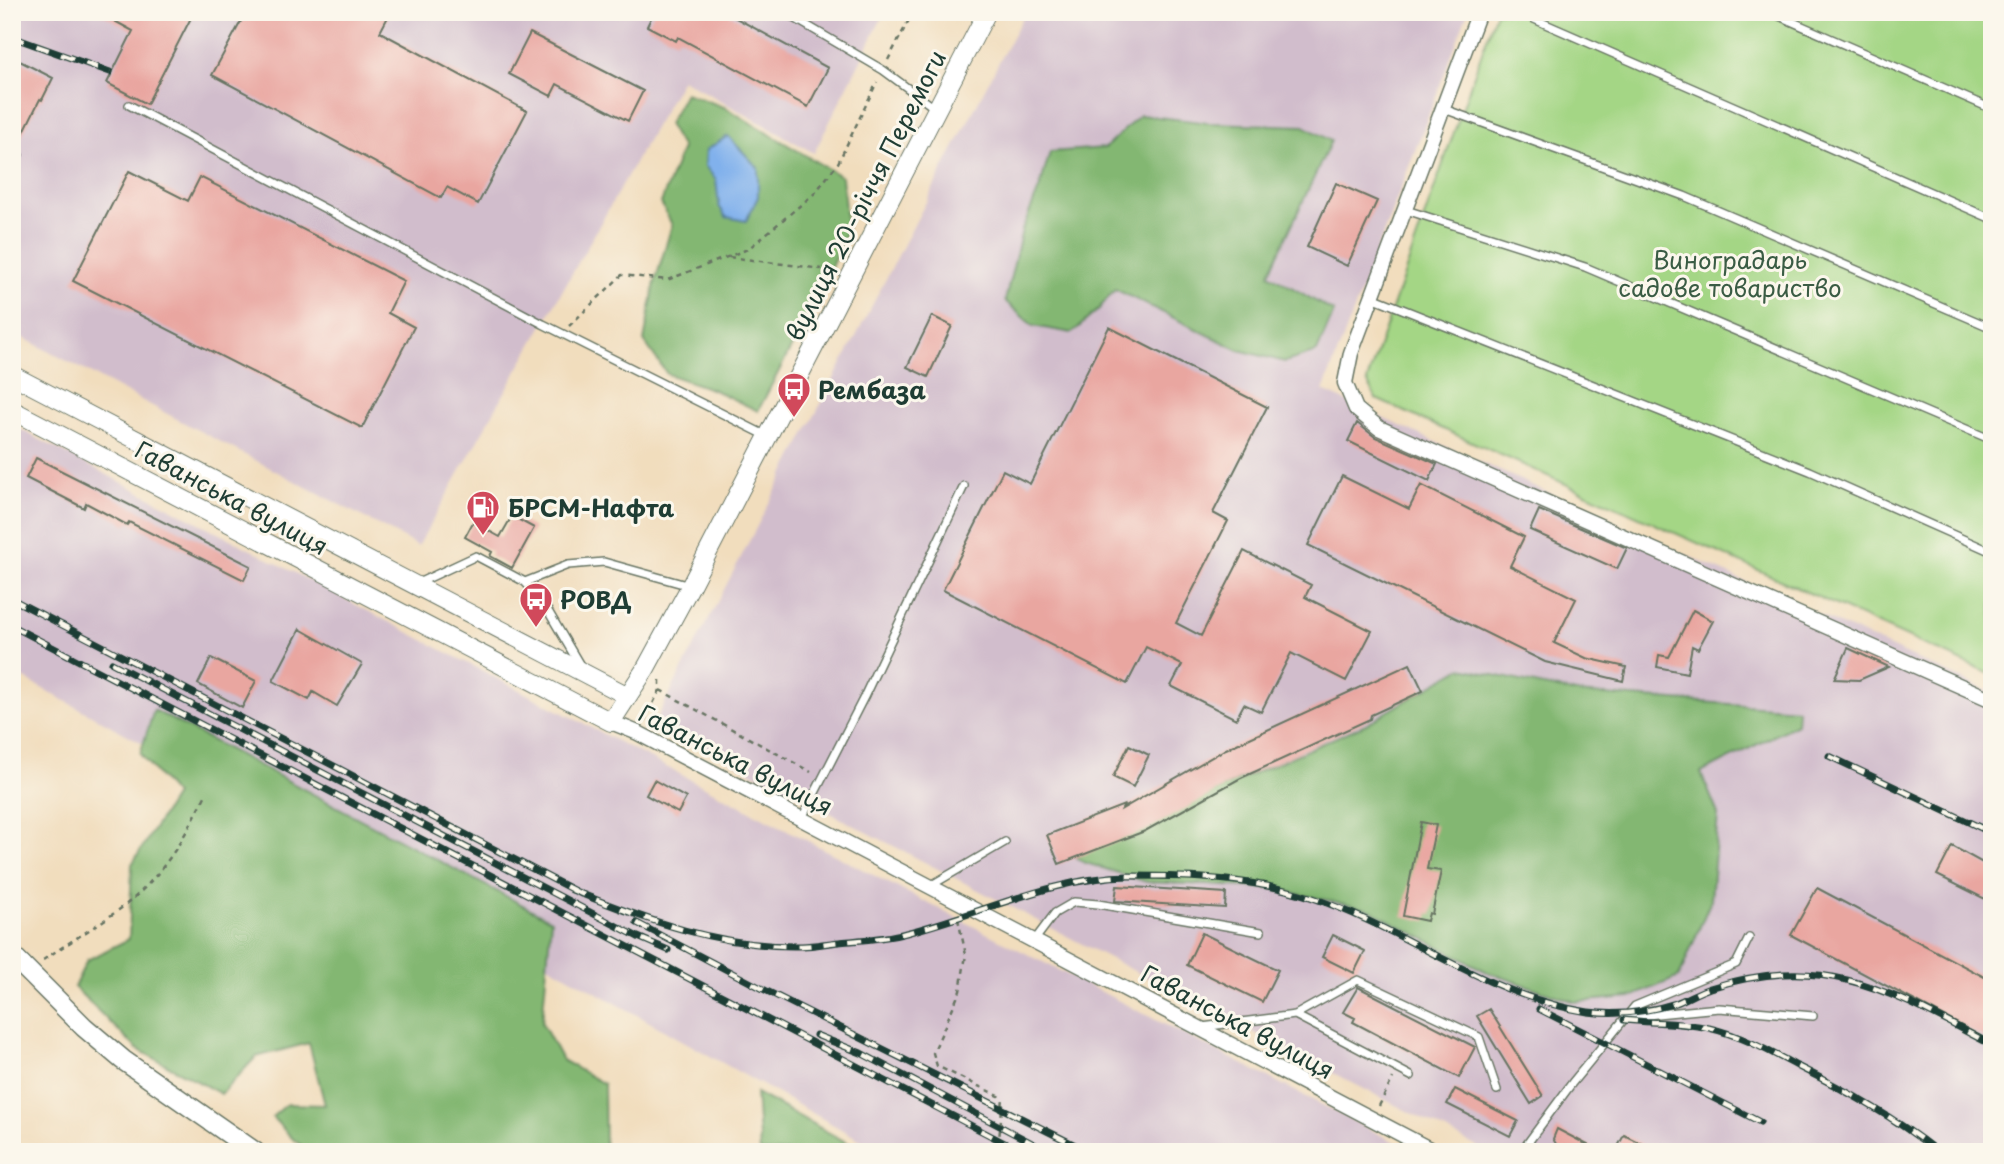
<svg xmlns="http://www.w3.org/2000/svg" width="2004" height="1164" viewBox="0 0 2004 1164" font-family="'Playpen Sans',sans-serif">
  <style>
    .industrial { fill: #d1bdcc }
    .green { fill: #a4d685; stroke: #628a5c; stroke-width: 2 }
    .forest { fill: #83b772; stroke: #517a53; stroke-width: 2 }
    .water { fill: #81b1ec; stroke: #507790; stroke-width: 2 }
    .building { fill: #e9a6a0 }
    .lines { fill: none; stroke-linecap: round; stroke-linejoin: round }
    .service-casing { stroke: #687564; stroke-width: 10 }
    .minor-casing { stroke: #687564; stroke-width: 17 }
    .tertiary-casing { stroke: #687564; stroke-width: 20 }
    .secondary-casing { stroke: #687564; stroke-width: 22 }
    .path { stroke: #687564; stroke-width: 2.5; stroke-dasharray: 5 5; stroke-linecap: butt }
    .service { stroke: #fff; stroke-width: 7 }
    .minor { stroke: #fff; stroke-width: 14 }
    .tertiary { stroke: #fff; stroke-width: 18 }
    .secondary { stroke: #fff; stroke-width: 19 }
    .rail-casing { stroke: #1f3d34; stroke-width: 7 }
    .rail { stroke: #fbf7ec; stroke-width: 4.5; stroke-dasharray: 13; stroke-linecap: butt }
    .labels { text-anchor: middle; dominant-baseline: central; stroke-width: 6; stroke-linejoin: round; paint-order: stroke }
    .street-label { font-size: 24px; fill: #1f3d34; stroke: #fbf7ec }
    .park-label { font-size: 24px; fill: #3a5c44; stroke: #fbf7ec }
    .poi-label { font-size: 24px; font-weight: bold; fill: #1f3d34; stroke: #fbf7ec; text-anchor: start }
  </style>
  <rect width="100%" height="100%" fill="#fbf7ec"/>
  <filter id="ink" filterUnits="userSpaceOnUse"><feTurbulence type="fractalNoise" baseFrequency=".0143" numOctaves="2"/><feDisplacementMap in="SourceGraphic" scale="14" xChannelSelector="R" yChannelSelector="G"/><feConvolveMatrix kernelMatrix="1 2 1 2 8 2 1 2 1" color-interpolation-filters="sRGB"/></filter>
  <filter id="wash" filterUnits="userSpaceOnUse"><feTurbulence type="fractalNoise" baseFrequency=".00686" numOctaves="4" result="noise"/><feDisplacementMap in="SourceGraphic" scale="28" xChannelSelector="R" yChannelSelector="G"/><feGaussianBlur stdDeviation="1.57" result="paint"/><feColorMatrix in="noise" values="0 0 0 0 0 0 0 0 0 0 0 0 0 0 0 0 0 1.4 0 .05"/><feComposite in="paint" operator="in"/></filter>
  <g filter="url(#wash)">
    <rect width="100%" height="100%" fill="#f1ddbd"/>
    <path class="industrial" d="M12,12h873l-71,141 -132,-74 -264,467 -406,-214z
      M1025,12h443l-145,379 669,302v459h-505l-380,-195 -452,-235z
      M12,425l863,451 539,276h-532l-440,-246 -430,-234z"/>
    <path class="green" d="M1496,12h496v663l-616,-276 -9,-18z"/>
    <path class="forest" d="M685,93l39,14 118,70 5,52 -26,62 -63,120 -44,-21 -47,-16 -23,-33 11,-59 17,-57 -11,-22 21,-55 -14,-24z
      M1140,115l70,8 94,3 27,15 -62,133 65,38 -17,40 -32,10 -46,-12 -124,-61 -17,21 -26,23 -39,-7 -28,-25 17,-71 18,-43 10,-35 55,-4z
      M1462,668l114,25 222,16 -1,15 -96,49 17,41 -7,86 -32,77 -48,20 -56,5 -88,-30 -119,-63 -97,-21 -124,-6 -64,-20 -7,-5 159,-75 133,-59z
      M154,710l397,210 -9,103 20,37 42,24 1,66 -295,2 -17,-13 -21,-22 15,-13 38,1 -16,-62 -53,14 -35,37 -84,-45 -63,-62 13,-27 42,-21 3,-75 43,-69 -35,-41z
      M756,1093l108,59h-104z"/>
    <path class="water" d="M728,136l30,32v29l-12,24 -20,-4 -7,-11 -3,-26 -11,-14 1,-16z"/>
    <g id="blocks">
      <path class="building" d="M98,12h96l-47,92 -40,-21 26,-52z
        M246,12h133l9,5 -8,15 147,79 -49,93 -31,-17 -6,11 -229,-123z
        M654,12h71l103,56 -20,39 -130,-70 -2,4 -29,-15z
        M530,33l113,58 -15,30 -71,-37 -6,12 -42,-22z
        M12,57l41,21 -11,22 -2,-1 -28,57z
        M129,171l59,30 12,-24 204,104 -16,32 26,14 -52,101 -289,-147z
        M1336,183l41,18 -30,65 -40,-19z
        M932,316l20,10 -24,51 -21,-10z
        M1109,327l158,80 -54,106 15,8 -52,102 25,13 43,-85 67,34 -6,12 67,34 -26,50 -55,-28 -30,59 -17,-8 -8,15 -65,-33 11,-21 -36,-18 -19,37 -184,-94 60,-120 27,14z
        M1357,423l18,14 62,27 -8,17 -81,-40z
        M36,458l215,108 -7,14 -115,-58 -2,3 -41,-22 -2,5 -58,-30z
        M1342,476l67,33 12,-24 103,52 -14,29 66,33 -22,44 32,15 40,9 -3,14 -78,-19 -237,-117z
        M1539,510l88,38 -10,21 -87,-39z
        M512,516l22,12 -22,40 -22,-12 2,-4 -27,-15 8,-15 27,15z
        M1693,610l20,11 -15,28 -6,-3 -5,27 -30,-6 2,-12 10,2z
        M300,629l62,35 -25,42 -24,-14 -4,8 -36,-19z
        M1848,648l41,19 -30,13 -25,-1z
        M211,658l45,23 -14,27 -44,-24z
        M1410,664l13,27 -52,24 -1,4 -131,60 -94,52 -86,33 -12,-29 77,-30 -2,4 104,-60z
        M1129,745l20,10 -16,32 -20,-10z
        M654,780l32,18 -8,15 -32,-18z
        M1421,822l15,3 -9,44 14,2 -9,43 -3,-1 -2,8 -24,-5z
        M1952,846l40,22v17l-7,14 -48,-24z
        M1117,886l109,7 -1,15 -110,-7z
        M1817,888l175,93v61l-201,-107z
        M1202,933l76,37 -16,32 -75,-37z
        M1333,935l32,16 -11,22 -32,-16z
        M1358,987l117,60 -16,31 -106,-56 2,-4 -12,-6z
        M1489,1009l54,87 -12,8 -54,-88z
        M1455,1089l63,32 -8,15 -63,-32z
        M1557,1129l44,23h-40l-8,-13z
        M1624,1135l34,17h-43z"/>
    </g>
  </g>
  <g filter="url(#ink)">
    <use href="#blocks" fill-opacity="0" stroke="#687564" stroke-width="2"/>
    <g class="lines">
      <defs>
        <path id="service" d="M784,12l99,58 53,39
          M1518,12l474,207
          M1770,12l222,97
          M129,105l414,219 224,112
          M1444,109l240,87 308,132
          M1406,210l179,57 407,173
          M1372,297l438,174 182,81
          M525,582l16,17 40,68
          M416,584l60,-28 49,26 43,-17 36,-3 86,24
          M801,820l63,-123 100,-211
          M930,886l75,-44
          M1034,941l21,-28 19,-11 24,2 163,28
          M1295,1015l116,61
          M1626,1017l93,-9 94,8
          M1202,1027l93,-12 63,-35 121,57 18,53
          M1521,1152l51,-69 63,-77 101,-42 13,-26"/>
        <path id="minor" d="M1479,12l-128,341 -6,30 11,26 23,19 613,272
          M611,722l27,11 797,419"/>
        <path id="tertiary" d="M12,375l614,320
          M12,410l599,312 35,-54 44,-81 297,-575"/>
        <path id="secondary" d="M12,955l72,72 39,33 132,92"/>
      </defs>
      <use href="#service" class="service-casing"/>
      <use href="#minor" class="minor-casing"/>
      <use href="#tertiary" class="tertiary-casing"/>
      <use href="#secondary" class="secondary-casing"/>
      <path class="path" d="M888,60l25,-48
        M729,257l93,12
        M569,326l53,-51 45,5 81,-31 67,-56 23,-30 39,-81
        M660,690l151,82
        M644,721l16,-31v-11
        M958,919l8,36 -6,36 -27,62 4,13 66,32 -5,52 3,2
        M43,960c25,-17 52,-33 77,-51 40,-29 65,-71 86,-115
        M1379,1106l14,-28"/>
      <use href="#service" class="service"/>
      <use href="#minor" class="minor"/>
      <use href="#tertiary" class="tertiary"/>
      <use href="#secondary" class="secondary"/>
      <defs>
        <path id="rail" d="M12,37l98,35
          M12,151l8,4
          M12,599l569,295
          M12,626l1010,526
          M112,663l526,274 30,13
          M1829,756l163,77
          M572,890c74,30 149,58 230,56 12,0 25,-3 37,-4 22,-2 45,-3 67,-9 72,-18 148,-56 223,-57 62,0 125,2 184,22 94,32 175,99 275,114 30,4 59,0 88,-9 12,-5 22,-11 34,-15 119,-37 180,4 282,57
          M637,923l128,67 324,162
          M1539,1009l221,113
          M1624,1020c29,3 58,2 85,8 31,7 60,23 88,38 50,25 97,51 141,86
          M816,1035l45,18 188,99"/>
      </defs>
      <use href="#rail" class="rail-casing"/>
      <use href="#rail" class="rail"/>
    </g>
  </g>
  <defs>
    <symbol id="bus-pin" viewBox="-11 -11 22 30"><path d="M0 17L-7.5 6A9.5 9.5 0 1 1 7.5 6Z" fill="#d1495b" stroke="#fbf7ec"/><path d="M-5-6H5V4H4V6H2V4H-2V6H-4V4H-5ZM-3.5-4V0h7V-4ZM-3.5 1.2v1.5H-2V1.2ZM2 1.2v1.5H3.5V1.2Z" fill="#fff"/></symbol>
    <symbol id="fuel-pin" viewBox="-11 -11 22 30"><path d="M0 17L-7.5 6A9.5 9.5 0 1 1 7.5 6Z" fill="#d1495b" stroke="#fbf7ec"/><path d="M-5.5-6h7V0h2V4h1.3V-2.5L3-4.5l.8-.8L6-3V5H2.5V1h-1V6h-7ZM-4.2-4.7v3.2H.2V-4.7Z" fill="#fff"/></symbol>
  </defs>
  <g fill-rule="evenodd">
    <use href="#bus-pin" x="775" y="370" width="38" height="52"/>
    <use href="#fuel-pin" x="464" y="488" width="38" height="52"/>
    <use href="#bus-pin" x="517" y="580" width="38" height="52"/>
  </g>
  <g class="labels">
    <g class="street-label">
      <text transform="translate(865 195) rotate(-63)">вулиця 20-річчя Перемоги</text>
      <text transform="translate(232 497) rotate(28)">Гаванська вулиця</text>
      <text transform="translate(736 759) rotate(27)">Гаванська вулиця</text>
      <text transform="translate(1238 1021) rotate(28)">Гаванська вулиця</text>
    </g>
    <g class="park-label">
      <text x="1730" y="259">Виноградарь<tspan x="1730" dy="28">садове товариство</tspan></text>
    </g>
    <g class="poi-label">
      <text x="818" y="389">Рембаза</text>
      <text x="508" y="507">БРСМ-Нафта</text>
      <text x="560" y="599">РОВД</text>
    </g>
  </g>
  <rect width="2004" height="1164" fill="none" stroke="#fbf7ec" stroke-width="42"/>
</svg>
